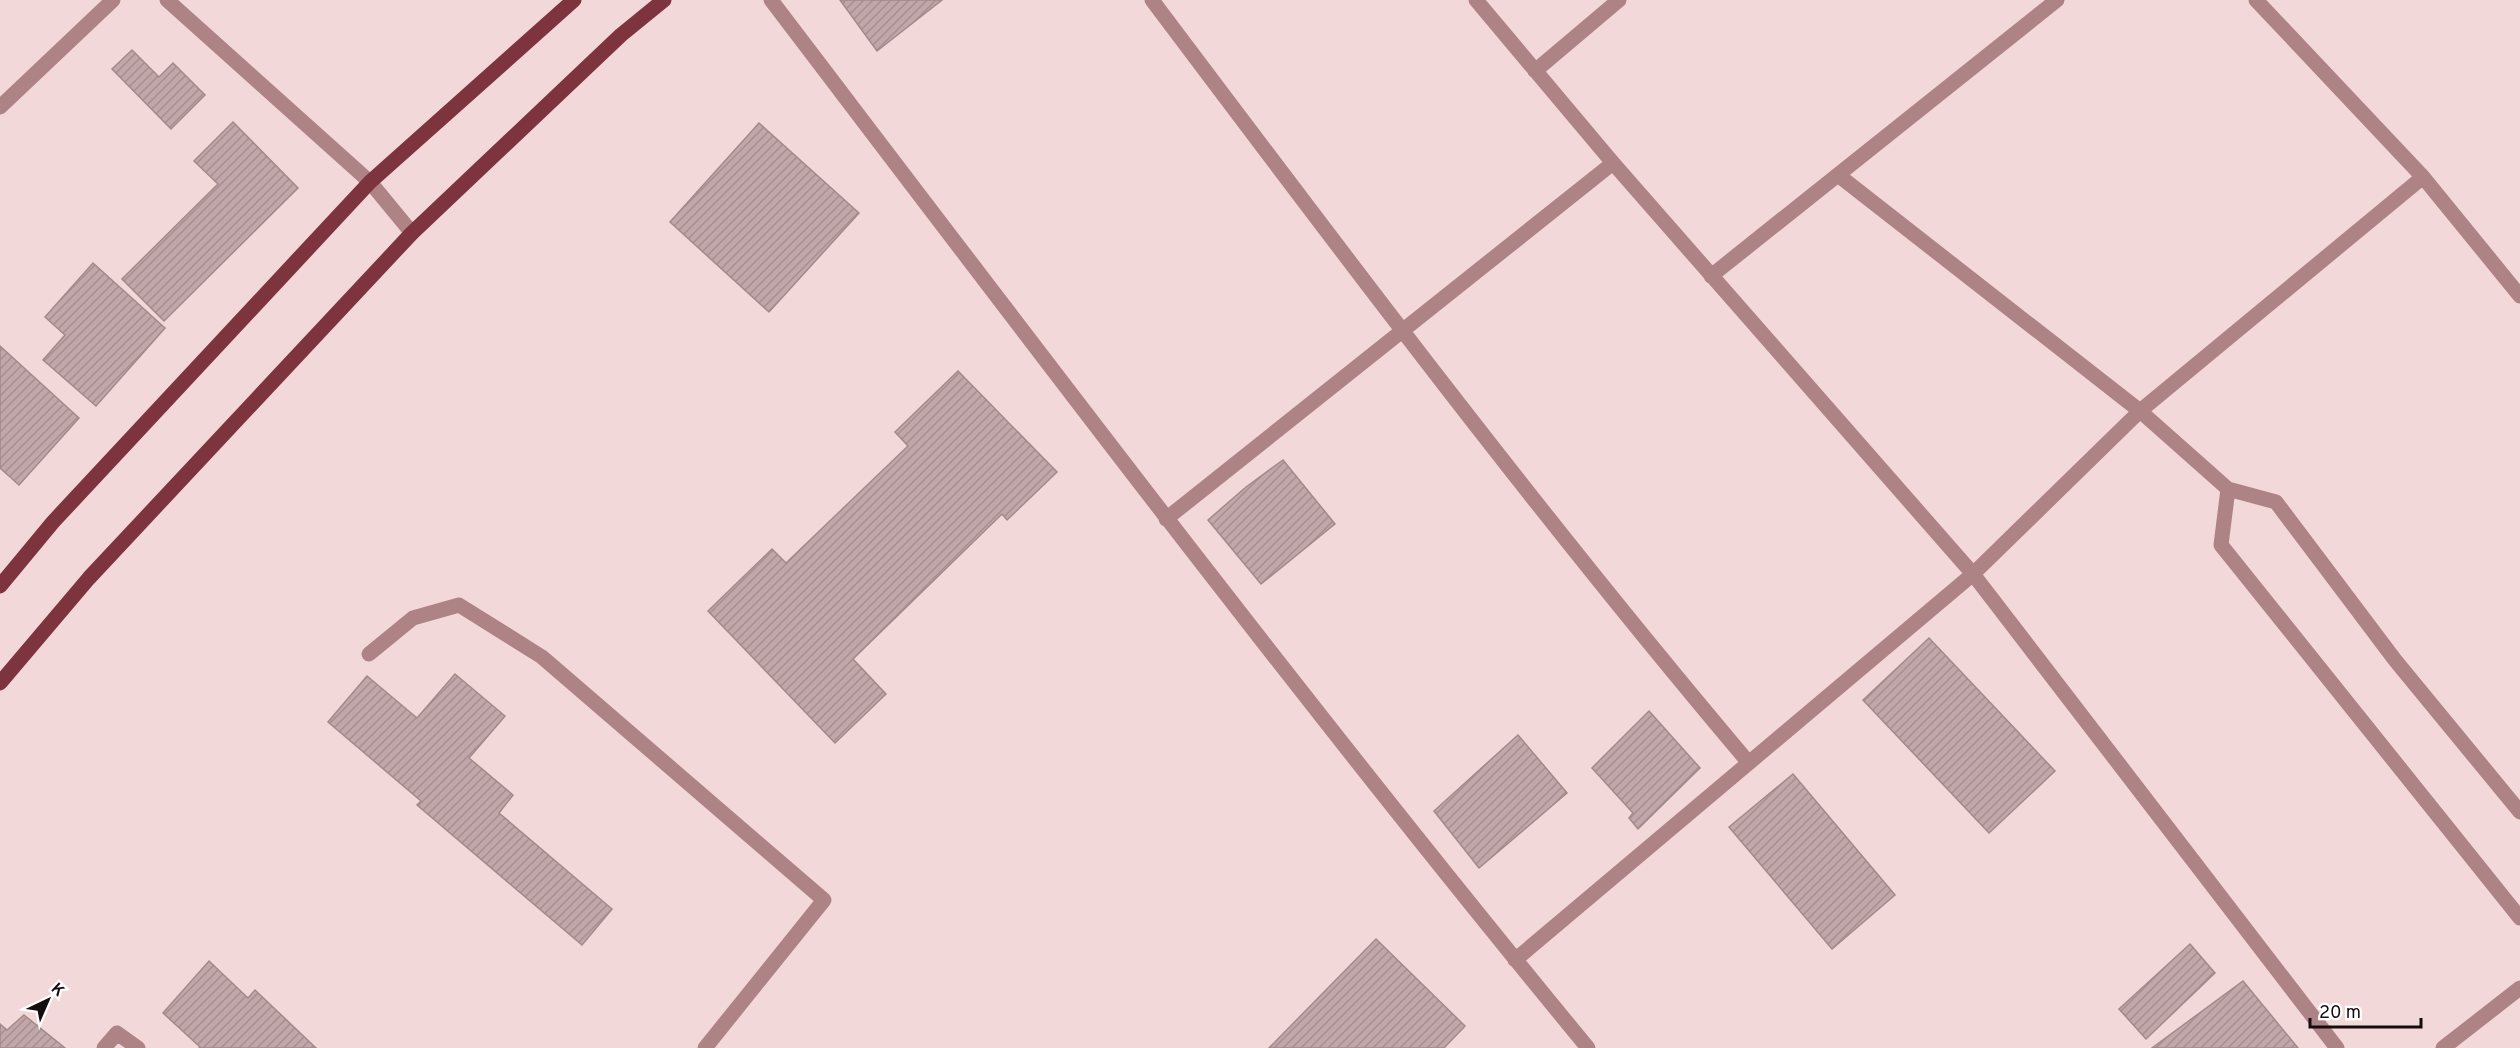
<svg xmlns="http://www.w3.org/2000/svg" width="2520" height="1048" viewBox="0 0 2520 1048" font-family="Overpass,sans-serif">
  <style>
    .building { fill: url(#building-hatch); stroke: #a2898a; stroke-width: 1.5 }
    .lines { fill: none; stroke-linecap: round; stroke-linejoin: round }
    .minor { stroke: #ae8386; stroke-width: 15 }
    .major { stroke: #7d343f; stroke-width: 15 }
  </style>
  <defs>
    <pattern id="building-hatch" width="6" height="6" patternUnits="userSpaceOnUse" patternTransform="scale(1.5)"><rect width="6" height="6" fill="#c1a7a9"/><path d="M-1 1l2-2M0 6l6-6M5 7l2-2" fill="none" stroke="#a58f90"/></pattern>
  </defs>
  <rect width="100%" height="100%" fill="#f3d8d9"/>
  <path class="building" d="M840,0h102l-65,51z
    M132,50l27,27 14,-14 32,32 -34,34 -59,-60z
    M233,122l65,66 -134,133 -42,-42 96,-95 -24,-23z
    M759,123l100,90 -90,99 -99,-90z
    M93,263l72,65 -69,78 -53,-46 22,-25 -20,-18z
    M0,346l79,72 -60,67 -19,-17z
    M958,371l99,101 -50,48 -5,-6 -149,145 33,35 -51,49 -127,-132 64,-62 14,14 122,-117 -13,-14z
    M1283,460l52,64 -74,60 -53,-64 38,-33z
    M1929,638l126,133 -66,62 -126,-133z
    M455,674l50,42 -36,42 44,37 -14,18 113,96 -30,36 -165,-140 4,-4 -93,-79 39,-46 50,42z
    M1649,711l51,57 -62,61 -9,-11 4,-5 -41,-45z
    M1518,735l49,58 -88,75 -45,-57z
    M1793,774l102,121 -63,54 -103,-122z
    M1376,939l89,87 -21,22h-175z
    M2190,944l25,29 -69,66 -27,-30z
    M209,961l39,37 7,-8 61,58h-117l1,-1 -37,-34z
    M2243,981l55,67h-146z
    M24,1015l41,33h-65v-24l7,6z"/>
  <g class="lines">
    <path class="minor" d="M167,0l203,182 42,51
      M771,0c268,352 535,706 817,1048
      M1152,0c194,258 388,516 597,763
      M1476,0l137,163 360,411 364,474
      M2256,0l167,177 97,119
      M1535,71l84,-71
      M0,107l113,-107
      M1838,175l302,236 88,78 -7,56 299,373
      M1711,276l346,-276
      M2228,489l48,13 119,158 125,152
      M1166,519l447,-356
      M369,654l44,-36 46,-13 83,52 282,243 -119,148
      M1515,960l458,-386 167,-163 283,-234
      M104,1048l13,-15 21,15
      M2443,1048l77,-60"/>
    <path class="major" d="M0,586l53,-64 317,-340 204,-182
      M0,683l89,-105 323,-345 209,-198 43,-35"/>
  </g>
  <g transform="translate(48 1000) rotate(44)" stroke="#ffffff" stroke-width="4.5" paint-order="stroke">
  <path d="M0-4.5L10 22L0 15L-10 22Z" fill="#150c0d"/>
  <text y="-9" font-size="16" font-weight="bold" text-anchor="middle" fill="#150c0d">K</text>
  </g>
  <path d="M2310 1018v9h111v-9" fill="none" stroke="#150c0d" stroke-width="3"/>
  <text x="2319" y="1018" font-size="18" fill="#150c0d" stroke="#ffffff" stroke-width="4.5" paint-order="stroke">20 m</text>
</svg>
